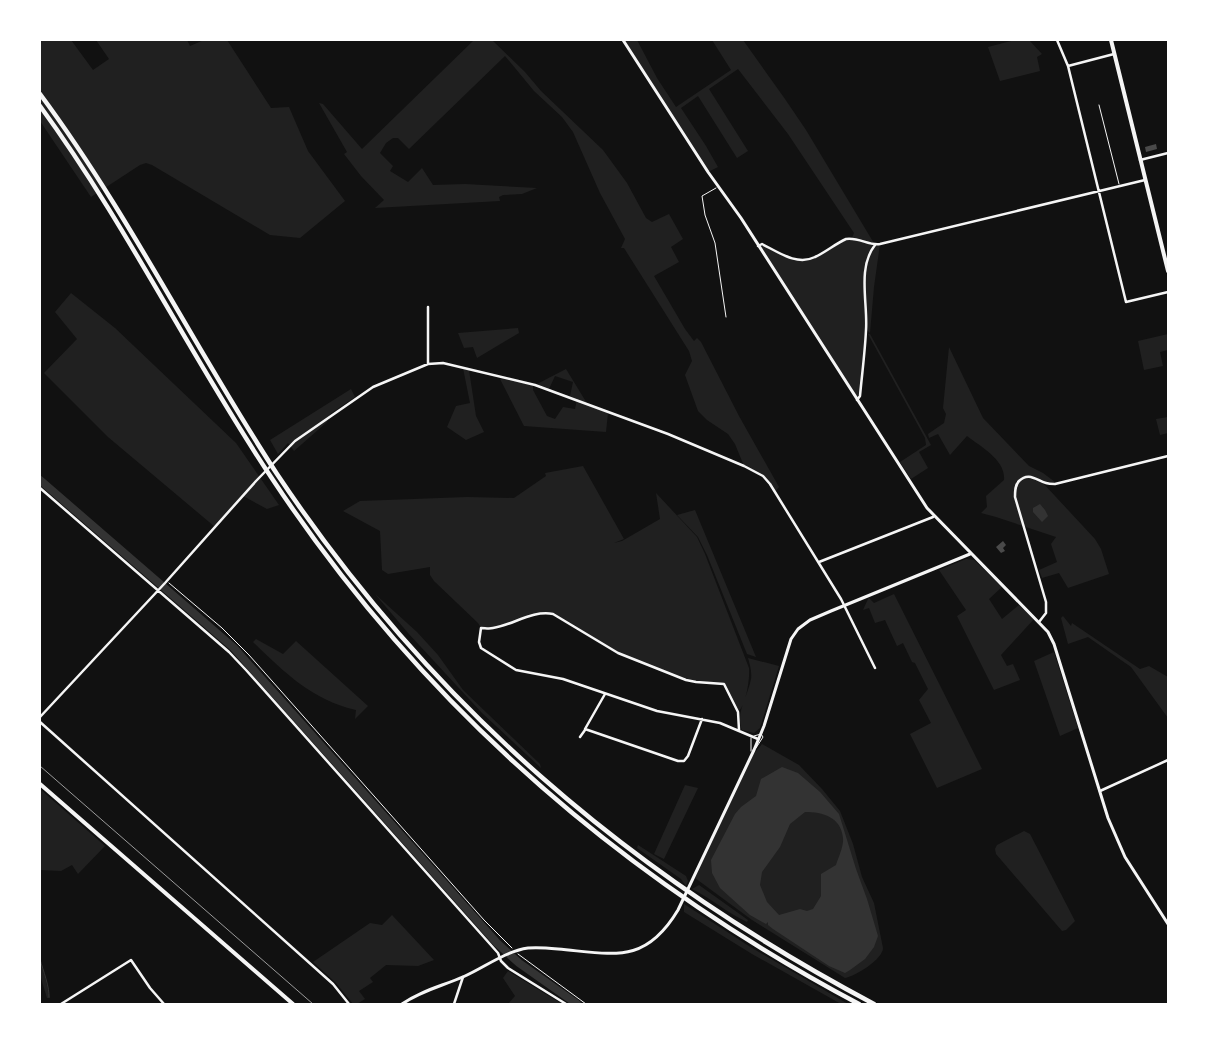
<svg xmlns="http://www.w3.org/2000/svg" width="1208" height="1044" viewBox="0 0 1208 1044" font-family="'Archivo Narrow',sans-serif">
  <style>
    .green { fill: #202020 }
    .water { fill: #333; fill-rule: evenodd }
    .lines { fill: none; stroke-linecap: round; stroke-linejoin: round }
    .stream { stroke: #333; stroke-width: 1 }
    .river { stroke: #333; stroke-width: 8 }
    .building { fill: #4a4a4a }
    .path { stroke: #f5f5f5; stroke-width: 1 }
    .service { stroke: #f5f5f5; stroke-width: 1 }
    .minor { stroke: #f5f5f5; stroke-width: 2.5 }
    .tertiary { stroke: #f5f5f5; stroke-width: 3 }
    .primary { stroke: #f5f5f5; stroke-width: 4 }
    .motorway { stroke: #f5f5f5; stroke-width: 4.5 }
    .rail { stroke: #9a9a9a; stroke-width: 1 }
  </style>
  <rect width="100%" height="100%" fill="#111"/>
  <path class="green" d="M40,40h31l22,30 16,-11 -13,-19h91l3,6 14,-6h23l44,68 18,-1 19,44 37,50 -45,37 -30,-3 -118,-70 -6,-2 -6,2 -49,32 -51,-76z
    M474,40h18l33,32 16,19 62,59 24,33 19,35 6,4 17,-8 14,25 -12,8 8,15 -25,14 31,53 9,12 3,-3 4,4 38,74 40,71 -4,5 -12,-16 -19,-10 -9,-22 -7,-10 -21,-14 -9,-9 -13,-36 7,-14 -3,-10 -65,-103h-3l4,-9 -25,-46 -27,-61 -11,-15 -28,-26 -29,-35 -96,93 -11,-11h-5l-7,5 -6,10 13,13 -3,5 18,11 14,-14 11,17 32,-1 72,4 -15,6 -19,1 -4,2 1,4 -125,7 9,-8 -23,-24 -17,-22 3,-2 -28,-49 4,1 39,45z
    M623,40h14l20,38 19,29 55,-37 -19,-30h31l42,59 21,31 69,115 5,-1 -6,43 -4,46 -3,-3 -7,66 -3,4 -99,-154 4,-2c11,5 22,12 33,15 19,7 39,-16 57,-21l2,-5 -66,-99 -50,-65 -29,20 39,62 -11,7 -39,-62 -17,12 25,38 12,21 -10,5z
    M1015,40h14l13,14 -5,3 3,14 -40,10 -12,-34z
    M71,293l44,35 121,115 43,62 -12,4 -24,-13 -28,31 -107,-90 -64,-64 33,-34 -22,-27z
    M518,328l1,5 -42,25 -4,-11 -9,1 -6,-15z
    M868,334h2l61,111 -12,7 9,16 -17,11 -11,-17 26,-17 -1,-7z
    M1168,334v16l-8,2 3,14 -19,4 -6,-29z
    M949,347l34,71 46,48 14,7 12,9h-13l53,57 6,10 8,25 -41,14 -9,-15 -17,5 -3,-8 18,-8 -6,-18 5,-7 -60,-20 -15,-4 6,-6 -1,-11 18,-16c2,-20 -23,-33 -37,-44l-17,19 -12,-21 -9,4 -1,-4 16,-11 2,-9 -3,-6z
    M463,368l6,2 7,46 8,16 -18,8 -19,-13 9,-21 14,-3z
    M566,369l22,36 20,8 -2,19 -82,-6 -24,-47 3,-2 30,9v4l14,26 8,3 8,-12 12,2 2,-10 -7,-3 3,-14 -18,-6 -6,13 -12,-5z
    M351,389l4,8 -25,17 -3,8 -33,29 -6,-8 -10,11 -8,-14z
    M1168,417v16l-8,2 -4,-16z
    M583,466l41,73 -10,4 8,-2 38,-22 -4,-26 41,44 8,17 44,114c1,11 -3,37 -11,44l-14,-28 -28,-2 -78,-29 -65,-39c-21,-4 -40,11 -60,14 -4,1 -8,0 -12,0l-3,-5 -44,-42 -4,-6v-8l-42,7 -6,-4 -2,-39 -37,-20 17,-10 107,-4 47,1 32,-22 -1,-3z
    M695,510l61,147 -9,-3 -40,-99 -9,-18 -21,-22z
    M966,559l8,1 28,27 -13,12 13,20 17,-14 15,14 -33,36 6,11 6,-2 7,16 -26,10 -37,-74 9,-6 -27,-40z
    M375,594l42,38 21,23 25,35 77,74 1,4 -59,-55 -74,-80z
    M894,594l88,175 -45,19 -27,-54 21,-11 -12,-23 9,-11 -13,-26 -3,-1 -9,-19 -6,3 -12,-26 -10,3 -6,-15 -6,2 5,-11 1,-1 5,5z
    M1063,616l8,10 1,-3 68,46 9,-3 19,11v41l-37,-51 -43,-30 -20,7 -7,-26z
    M256,639l27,15 13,-13 72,65 -13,13 1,-9c-44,-10 -72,-38 -103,-68z
    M1054,652l24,76 -18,8 -26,-75z
    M748,658l31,8 -19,62 -6,5 -12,-3c-7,-17 6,-34 9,-51 1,-7 -1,-14 -3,-21z
    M762,744l37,21 23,24 18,22 13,33 9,33 12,26 9,45c0,11 -27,28 -38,30l-93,-58 -57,-42 58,-123z
    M685,785l13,3 -34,71 -10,-5z
    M40,789l65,57 -27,28 -6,-9 -11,6 -21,-1z
    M1024,831l6,3 45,87 -9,9 -4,1 -66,-77 -1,-5 2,-4z
    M638,845l48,31 2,5 -2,5 -5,-7 -44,-31z
    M699,885l49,35 -1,2c-20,-9 -36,-24 -55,-33z
    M684,904l68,44 96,56h-7l-89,-50 -68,-42z
    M392,915l42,45 -16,6 -32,-1 -16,13 3,4 -14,9 6,8 -8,5h-4l-17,-21 -23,-21 57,-39 12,2z
    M40,956l10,42h-3l-7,-23z
    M508,971l54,33h-54l7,-8 -12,-18z"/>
  <path class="water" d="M1040,504l5,6 3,6 -6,6 -9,-10v-4z
    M782,767l16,6 22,19 19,22 17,55 11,30 11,37 -4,11 -9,12 -15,11 -5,3 -16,-7 -56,-37 -5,-4v-3l-2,2 -16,-9 -30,-27 -8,-15 -1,-13 24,-46 6,-7 15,-11 5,-17zM805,812c18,0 36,5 38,26 1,8 -5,20 -7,27l-15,9v22l-8,13 -6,2 -7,-2 -21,6 -12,-13 -7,-17 2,-13 18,-25 10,-23z"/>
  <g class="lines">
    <path class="stream" d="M40,960c3,9 10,29 9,37"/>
    <path class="river" d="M40,480l194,168 263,295 22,20 58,41"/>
  </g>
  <path class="building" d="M1156,144l1,5 -11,3 -1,-5z
    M1003,541l3,4 -3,3 2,3 -4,2 -5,-6z"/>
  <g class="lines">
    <path class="path" d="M716,188l-14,8 3,19 10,28 11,74
      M169,583l53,45 27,27 235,265 28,28
      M518,954l68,50"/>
    <path class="service" d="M1099,105l20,79
      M754,736l7,-2 2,3 -7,11
      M751,738v13"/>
    <path class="minor" d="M1057,40l11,26 58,236 42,-10
      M1068,66l46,-12
      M1140,160l28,-7
      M758,246l4,-2c16,8 35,22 53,13 11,-5 20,-13 31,-18 13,-2 23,7 34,5l265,-64
      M428,307v57
      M857,400l3,-4c2,-22 5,-44 6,-66 2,-27 -9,-62 9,-85
      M40,488l189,164 17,18 252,283 3,8 7,7 58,36
      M819,562l114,-45
      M1039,622l7,-9v-11l-31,-105c0,-6 0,-12 4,-16 10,-10 18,0 27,2 3,1 6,1 9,1l113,-28
      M605,694l-20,35 93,32h6l4,-5 14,-37
      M40,717l125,-134 91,-102 39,-40 78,-54 55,-23 15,-1 92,22 133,49 76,32 19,10 7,8 71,115 34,69
      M40,722l293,262 16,20
      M739,730l-1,-18 -14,-28 -28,-2 -10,-2 -68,-27 -65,-39c-21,-4 -40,11 -60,14 -4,1 -8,0 -12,0l-2,14 2,6 35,22 47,9 94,32 63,12 38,16
      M580,737l5,-7
      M1100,791l68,-31
      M61,1004l70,-44 19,28 14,16
      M454,1004l9,-27"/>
    <path class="tertiary" d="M623,40l85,132 33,46 186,290 121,124 6,12 54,174 17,39 43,67
      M402,1004c20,-14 41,-18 63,-28 20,-9 41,-25 63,-28 10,-1 20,0 30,1 56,5 87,16 120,-39l76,-160 10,-24 27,-87 7,-10 12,-9 21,-9 139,-57"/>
    <path class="primary" d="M1111,40l57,231
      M40,784l253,220"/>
    <path class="motorway" d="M40,94c89,120 155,255 237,380 155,232 352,400 597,530
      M40,106c87,119 151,252 233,374 150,226 347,397 586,524"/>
    <path class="rail" d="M40,766l273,238"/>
  </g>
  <rect width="1208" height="1044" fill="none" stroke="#ffffff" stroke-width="82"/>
</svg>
